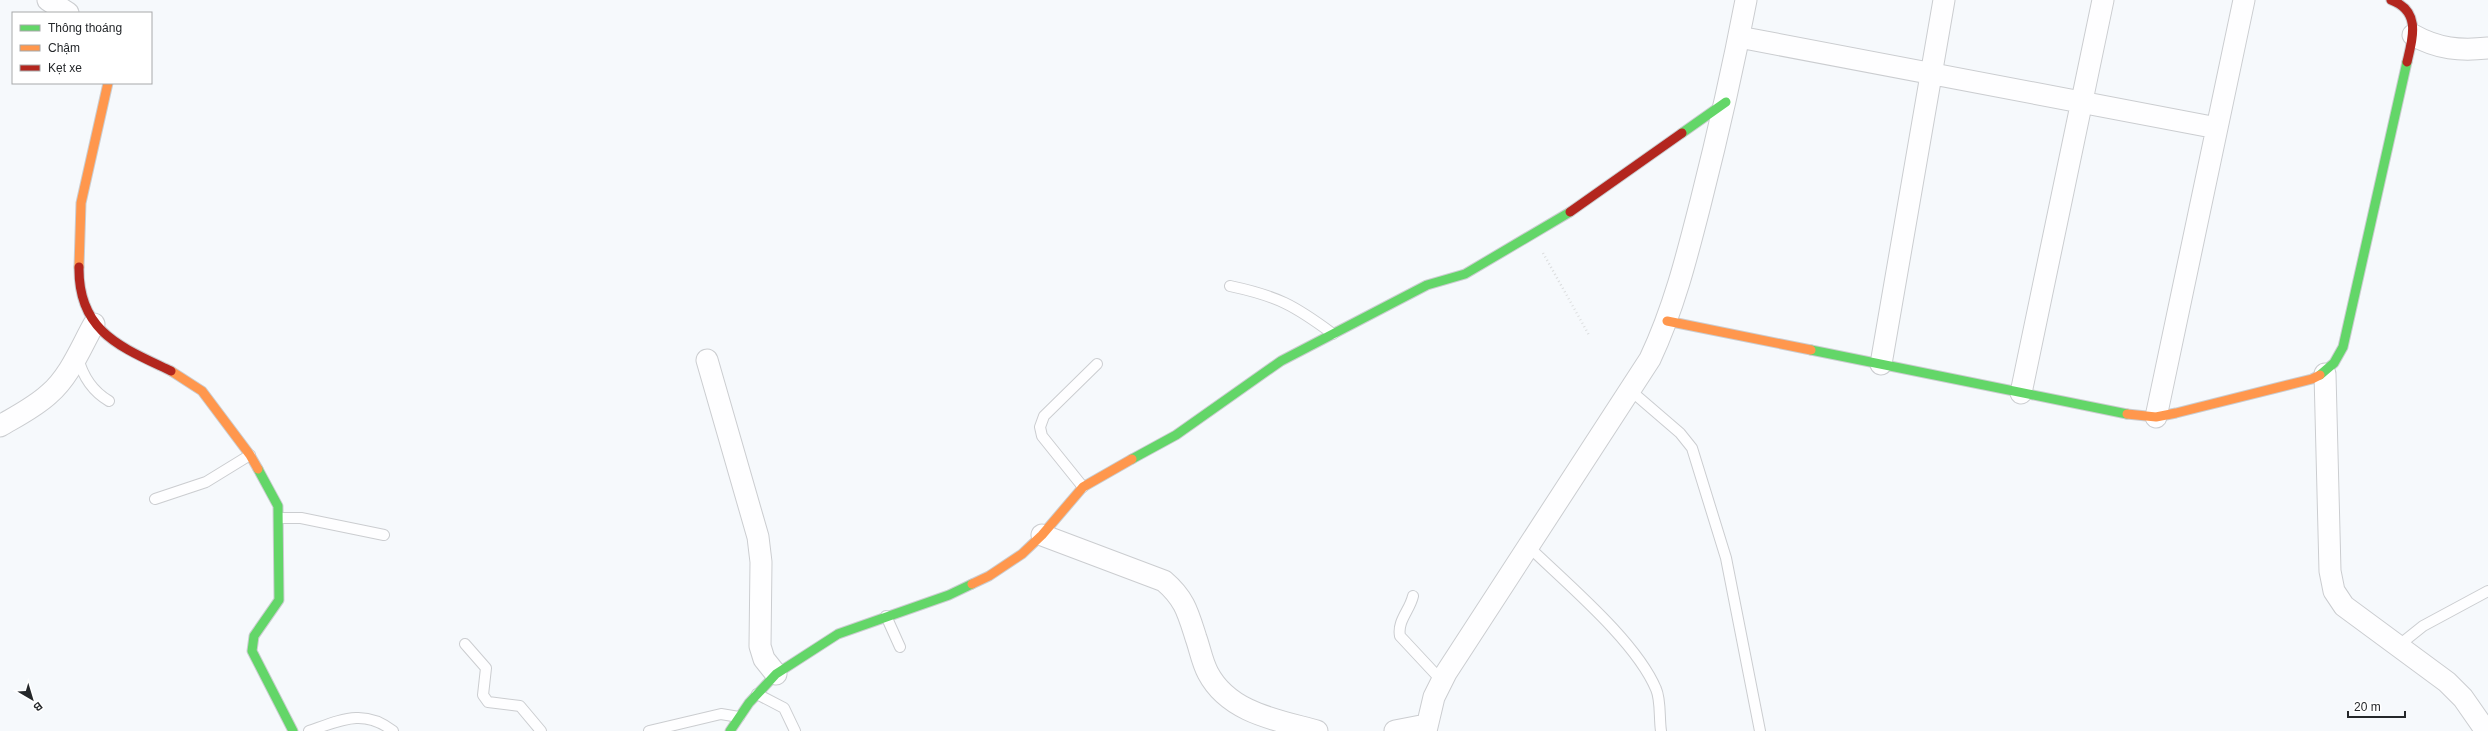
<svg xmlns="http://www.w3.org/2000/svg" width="2488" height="731" viewBox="0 0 2488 731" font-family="Helvetica,sans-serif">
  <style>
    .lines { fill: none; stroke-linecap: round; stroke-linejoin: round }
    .lane-casing { stroke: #cbcdd0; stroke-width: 12 }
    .street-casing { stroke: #cbcdd0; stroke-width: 23 }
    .fast-casing { stroke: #cbcdd0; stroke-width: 11 }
    .slow-casing { stroke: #cbcdd0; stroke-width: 11 }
    .jam-casing { stroke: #cbcdd0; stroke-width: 11 }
    .path { stroke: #dcdedf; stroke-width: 2.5; stroke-dasharray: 1 3; stroke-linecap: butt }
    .lane { stroke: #fefeff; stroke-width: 10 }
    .street { stroke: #fefeff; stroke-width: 21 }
    .fast { stroke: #63d668; stroke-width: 9 }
    .slow { stroke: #ff974d; stroke-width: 9 }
    .jam { stroke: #b3261e; stroke-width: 9 }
  </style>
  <rect width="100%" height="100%" fill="#f6f9fc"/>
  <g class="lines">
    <defs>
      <path id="lane" d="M1230,286c47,10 64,19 103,48
        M78,358c5,19 14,33 31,43
        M1630,390l50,43 12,15 34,110 34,173
        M1083,487l-41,-51 -2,-9 4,-11 53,-52
        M155,499l51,-17 44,-27
        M280,518h21l83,17
        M1528,546c38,37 108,95 128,143 5,11 3,29 5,42
        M1413,596c-3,14 -16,25 -13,40l42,45
        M886,616l14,31
        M465,644l21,24 -3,27 5,7 32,4 21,25
        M2398,646l25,-20 65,-35
        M757,694l27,14 11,23
        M309,731c32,-11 55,-23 84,0
        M649,731l72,-17 18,3"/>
      <path id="street" d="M48,0l20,13
        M2413,35c25,14 47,16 75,13
        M1739,37l478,91
        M707,360l51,177 3,25 -1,84 4,13 12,15
        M1881,364l63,-364
        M2325,374l5,197 4,20 10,15 103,76 16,16 23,33
        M2021,393l82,-393
        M2156,417l88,-417
        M0,426c17,-10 35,-19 49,-32 21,-18 32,-47 45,-70
        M1042,535l122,46c21,18 24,32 32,57 4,11 6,24 12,35 21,40 69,47 109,58
        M1395,731l31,-6
        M1426,731l8,-34 12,-24 204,-314c24,-51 37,-103 51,-158 17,-67 32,-133 45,-201"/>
      <path id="fast" d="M1682,133l44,-31
        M1811,350l316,64
        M2320,375l14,-12 9,-16 64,-285
        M1132,459l44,-24 105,-74 146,-76 38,-11 105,-62
        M258,469l20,37 1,94 -25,36 -2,15 41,80
        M730,731l19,-28 27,-29 62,-40 111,-39 23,-11"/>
      <path id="slow" d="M79,267l2,-64 27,-120
        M1667,321l144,29
        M171,371l31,20 48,64 8,14
        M2127,414l29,3 20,-4 136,-34 8,-4
        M972,584l17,-8 33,-22 20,-19 41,-48 49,-28"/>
      <path id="jam" d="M2391,0c30,11 22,37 16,62
        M1570,212l112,-79
        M79,267c-1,65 42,80 92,104"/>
    </defs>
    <use href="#lane" class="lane-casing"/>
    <use href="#street" class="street-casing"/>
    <use href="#fast" class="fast-casing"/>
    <use href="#slow" class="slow-casing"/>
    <use href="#jam" class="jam-casing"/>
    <path class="path" d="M1543,253l46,82"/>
    <use href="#lane" class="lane"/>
    <use href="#street" class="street"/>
    <use href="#fast" class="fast"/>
    <use href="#slow" class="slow"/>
    <use href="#jam" class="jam"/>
  </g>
  <rect x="12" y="12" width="140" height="72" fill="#ffffff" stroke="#a7a9aa"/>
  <rect x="20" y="25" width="20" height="6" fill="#63d668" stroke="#a7a9aa"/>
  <text x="48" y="32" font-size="12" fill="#24272a">Thông thoáng</text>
  <rect x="20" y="45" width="20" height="6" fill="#ff974d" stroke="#a7a9aa"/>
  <text x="48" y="52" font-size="12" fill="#24272a">Chậm</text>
  <rect x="20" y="65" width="20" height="6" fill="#b3261e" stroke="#a7a9aa"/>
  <text x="48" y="72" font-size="12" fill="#24272a">Kẹt xe</text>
  <g transform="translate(32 699) rotate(142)" stroke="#ffffff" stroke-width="3" paint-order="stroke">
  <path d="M0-3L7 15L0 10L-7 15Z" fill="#24272a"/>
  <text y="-6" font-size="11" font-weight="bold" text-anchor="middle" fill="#24272a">B</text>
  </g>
  <path d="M2348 711v6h57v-6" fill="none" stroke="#24272a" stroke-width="2"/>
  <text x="2354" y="711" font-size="12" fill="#24272a" stroke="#ffffff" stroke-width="3" paint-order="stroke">20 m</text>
</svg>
